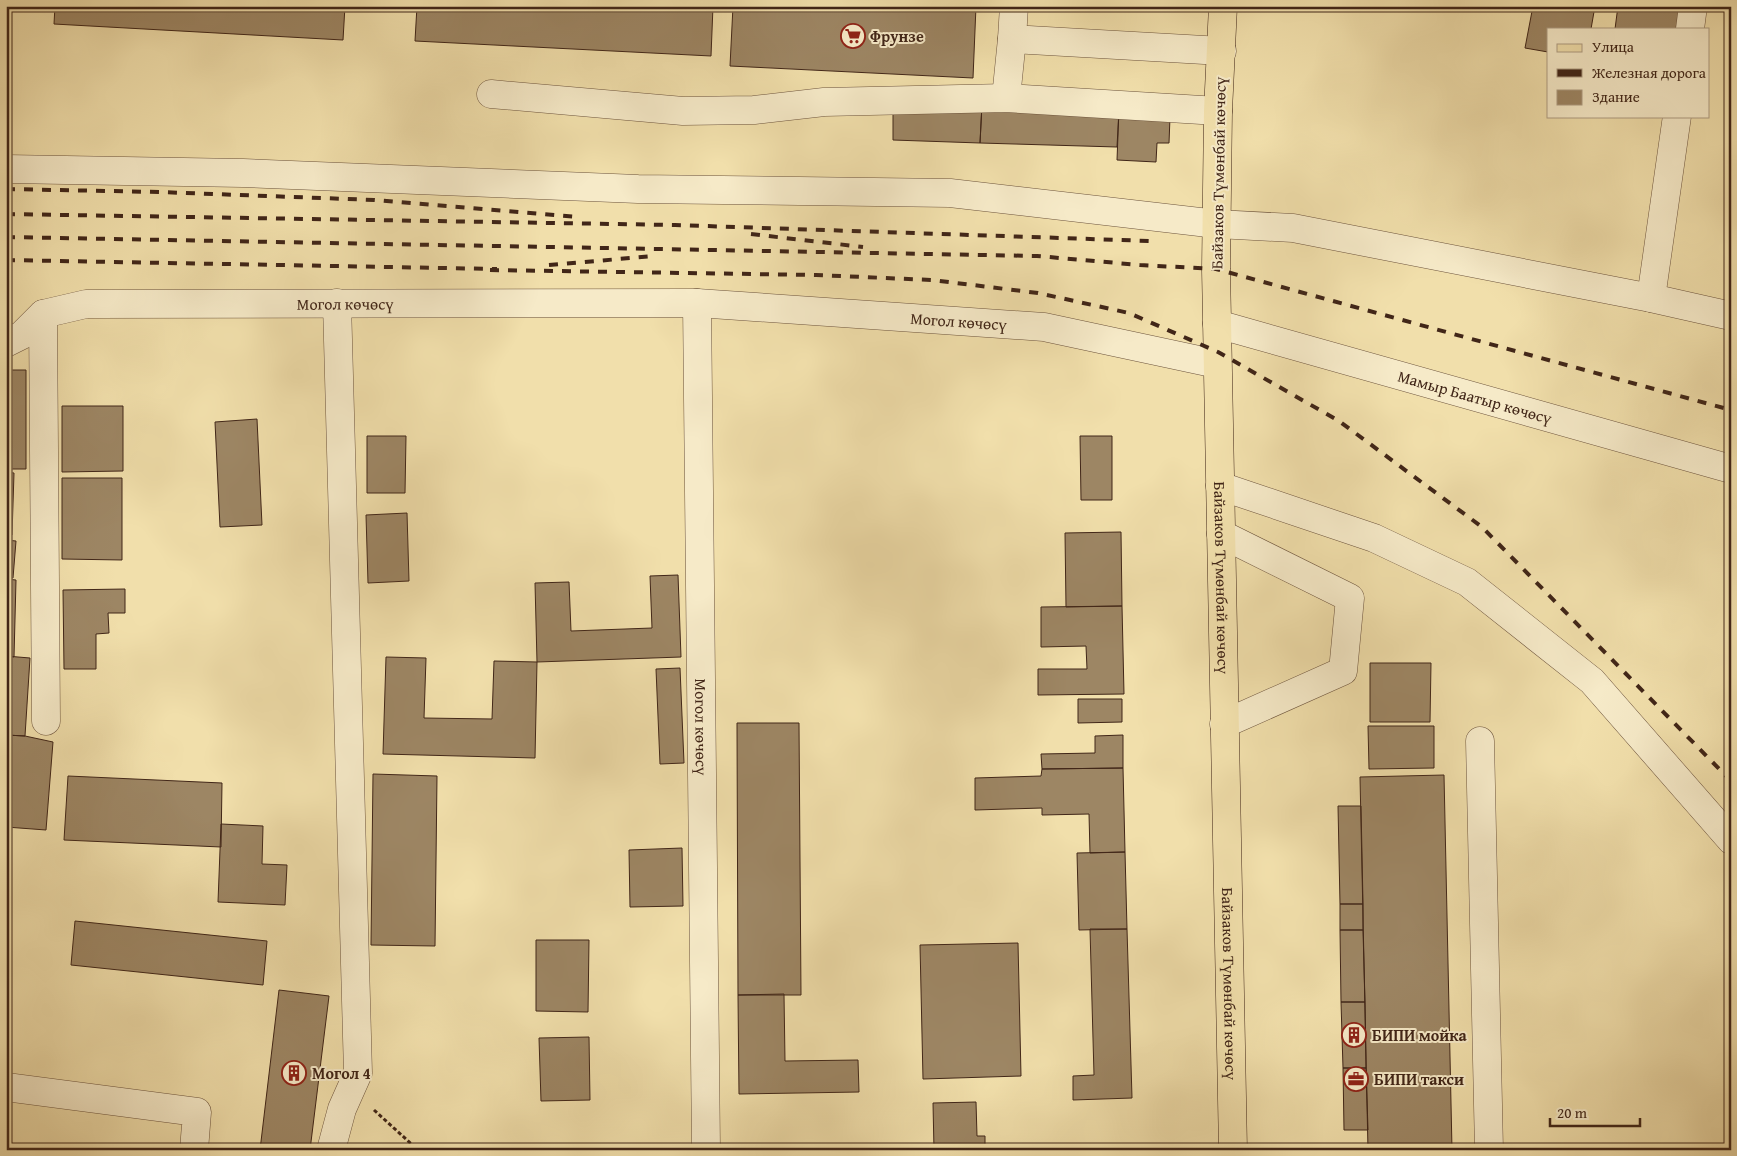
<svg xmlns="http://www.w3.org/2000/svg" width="1737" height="1156" viewBox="0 0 1737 1156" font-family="'Gentium Book Plus',serif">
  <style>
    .building { fill: #9d8664; stroke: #412618 }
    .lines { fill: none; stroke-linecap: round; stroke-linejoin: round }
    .minor-casing { stroke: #6d543d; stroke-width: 29 }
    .major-casing { stroke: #412618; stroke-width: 29 }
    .path { stroke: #412618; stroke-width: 3; stroke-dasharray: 4 2.5; stroke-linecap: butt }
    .minor { stroke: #f6eac8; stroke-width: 28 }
    .major { stroke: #f1dfab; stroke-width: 28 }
    .rail { stroke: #412618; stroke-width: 4; stroke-dasharray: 9 9; stroke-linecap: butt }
    .labels { text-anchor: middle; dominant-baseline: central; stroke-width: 4; stroke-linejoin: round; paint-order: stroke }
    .poi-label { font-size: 16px; font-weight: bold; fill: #412618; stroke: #f6eac8; text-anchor: start }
    .street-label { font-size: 16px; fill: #412618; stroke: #f6eac8 }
  </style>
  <rect width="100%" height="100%" fill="#f1dfab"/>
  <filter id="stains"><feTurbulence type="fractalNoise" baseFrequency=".004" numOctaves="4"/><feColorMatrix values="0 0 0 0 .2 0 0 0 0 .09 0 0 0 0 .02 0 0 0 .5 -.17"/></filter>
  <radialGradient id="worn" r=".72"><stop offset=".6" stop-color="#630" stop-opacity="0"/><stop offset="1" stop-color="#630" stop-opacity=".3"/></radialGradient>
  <path class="building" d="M55,6h290l-2,34 -289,-16z
    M417,6h296l-2,50 -296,-15z
    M733,6h243l-3,72 -243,-12z
    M1533,6h62l-4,23h-43v23l-23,-4z
    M1618,6h65l-4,23h-64z
    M893,104h89l-2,39 -87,-3z
    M982,104l137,5 -2,38 -137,-4z
    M1119,109l51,8 -1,26h-12l-1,19 -39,-2z
    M6,370h20v99h-20z
    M62,406h61v65l-61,1z
    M257,419l5,106 -42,2 -5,-105z
    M367,436h39l-1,57h-38z
    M1080,436h32v64h-31z
    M6,472l8,1 -2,62h-6z
    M62,478h60v82l-60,-1z
    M407,513l2,68 -41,2 -2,-68z
    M1121,532l1,74 -56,1 -1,-74z
    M6,540l10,1 -3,37 -7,-1z
    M678,575l3,82 -144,5 -2,-79 34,-1 2,49 81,-3 -2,-52z
    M6,579l10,1 -2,77 -8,-1z
    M125,589v24h-17l1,20 -13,1v35h-32l-1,-79z
    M1122,606l2,88 -86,1v-26h49l-1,-23 -45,1v-40z
    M6,656l24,2 -5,78 -19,-1z
    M386,657l40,1 -2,60 68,1 2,-58 43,1 -2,96 -152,-4z
    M1370,663h61l-1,59h-60z
    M680,668l4,95 -24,1 -4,-95z
    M1078,699h44v23l-44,1z
    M737,723h62l2,272h-63z
    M1368,726h66v42l-65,1z
    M6,735l19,1 28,6 -7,88 -40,-3z
    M1123,735v33l-81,1 -1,-15 54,-1v-17z
    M1123,768l2,84 -35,1 -1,-39 -47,1v-7l-67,2v-32l66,-2 1,-7z
    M373,774l64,2 -2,170 -64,-1z
    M1444,775l8,375h-84l-8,-373z
    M68,776l154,7 -1,64 -157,-7z
    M1338,806h23l2,98h-23z
    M221,824l42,2 -1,38 25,1 -2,40 -67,-3z
    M682,848l1,58 -53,1 -1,-57z
    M1125,852l2,77 -48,1 -2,-77z
    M1340,904h23v26h-23z
    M75,921l192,20 -4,44 -192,-20z
    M1090,929h37l5,169 -59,2v-24l21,-1z
    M1340,930h23l2,72h-24z
    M536,940h53l-1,72 -52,-1z
    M1018,943l3,133 -98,3 -3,-134z
    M279,990l50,6 -19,154h-50z
    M784,994l1,67 73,-1 1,32 -120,2 -1,-99z
    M1341,1002h24l1,66h-23z
    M589,1037l1,63 -49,1 -2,-63z
    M1343,1068h23l2,62h-24z
    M976,1102l1,34h8v14h-51l-1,-47z
    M6,1145l36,5h-36z"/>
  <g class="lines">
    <defs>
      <g id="minor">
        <path d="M1014,6l-2,33 210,12"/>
        <path d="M1690,29l3,-23"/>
        <path d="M491,94l192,17 71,-1 70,-8 182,-4 212,13"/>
        <path d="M1006,98l6,-59"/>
        <path d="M6,169l237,4 395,16 312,4 267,31 76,4 358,70 80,18"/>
        <path d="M1651,298l26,-182"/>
        <path id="s1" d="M697,303l9,847"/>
        <path d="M43,314l3,407"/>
        <path id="s2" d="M1217,324l514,145"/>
        <path id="s3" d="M6,343l16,-8 21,-21 43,-10 611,-1 347,24 173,37"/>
        <path d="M1220,486l154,52 93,44 125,99 139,159"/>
        <path d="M1221,534l129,64 -7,73 -119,53"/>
        <path d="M1480,741l9,409"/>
        <path d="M6,1087l191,25 -3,38"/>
        <path d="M331,1150l11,-41 16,-36 -21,-770"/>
      </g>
      <g id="major">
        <path id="s4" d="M1223,6l-5,105 -2,158 17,881"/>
      </g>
    </defs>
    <use href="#minor" class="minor-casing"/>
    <use href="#major" class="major-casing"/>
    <path class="path" d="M374,1110l44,40"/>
    <use href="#minor" class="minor"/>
    <use href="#major" class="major"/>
    <path class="rail" d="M6,189l154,3 214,8 203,17
      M6,214l669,11 475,16
      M751,234l112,13
      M6,237l1031,19 103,9 76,4 515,141
      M6,260l491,9
      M549,265l105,-9
      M490,270l326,5 116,5 106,13 91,20 89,39 121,69 143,106 249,254"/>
  </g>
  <defs>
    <symbol id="supermarket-ring" viewBox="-11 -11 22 22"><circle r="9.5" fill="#f6eac8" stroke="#8f2418" stroke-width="1.5"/><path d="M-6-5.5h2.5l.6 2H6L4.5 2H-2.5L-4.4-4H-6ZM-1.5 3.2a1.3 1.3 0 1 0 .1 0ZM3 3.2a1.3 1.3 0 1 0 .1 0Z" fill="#8f2418"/></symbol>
    <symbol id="building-ring" viewBox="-11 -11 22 22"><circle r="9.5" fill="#f6eac8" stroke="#8f2418" stroke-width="1.5"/><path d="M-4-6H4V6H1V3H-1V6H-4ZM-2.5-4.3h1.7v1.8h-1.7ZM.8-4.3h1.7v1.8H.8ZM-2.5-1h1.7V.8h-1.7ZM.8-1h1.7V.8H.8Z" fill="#8f2418"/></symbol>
    <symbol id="office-ring" viewBox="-11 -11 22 22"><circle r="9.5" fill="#f6eac8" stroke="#8f2418" stroke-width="1.5"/><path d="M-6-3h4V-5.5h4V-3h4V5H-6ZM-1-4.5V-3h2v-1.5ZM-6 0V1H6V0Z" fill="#8f2418"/></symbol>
  </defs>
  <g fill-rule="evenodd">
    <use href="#supermarket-ring" x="839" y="22" width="28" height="28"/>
    <use href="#building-ring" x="1340" y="1021" width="28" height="28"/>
    <use href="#building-ring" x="280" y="1059" width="28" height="28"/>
    <use href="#office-ring" x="1342" y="1065" width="28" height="28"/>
  </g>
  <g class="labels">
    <g class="poi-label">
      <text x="870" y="36">Фрунзе</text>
      <text x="1372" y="1035">БИПИ мойка</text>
      <text x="312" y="1073">Могол 4</text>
      <text x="1374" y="1079">БИПИ такси</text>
    </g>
    <g class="street-label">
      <text transform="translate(1218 173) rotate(-89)">Байзаков Түмөнбай көчөсү</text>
      <text stroke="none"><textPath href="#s3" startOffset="351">Могол көчөсү</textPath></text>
      <text stroke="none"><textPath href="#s3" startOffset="965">Могол көчөсү</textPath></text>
      <text stroke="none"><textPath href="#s2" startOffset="268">Мамыр Баатыр көчөсү</textPath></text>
      <text stroke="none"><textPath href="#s4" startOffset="572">Байзаков Түмөнбай көчөсү</textPath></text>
      <text stroke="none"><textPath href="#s1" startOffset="424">Могол көчөсү</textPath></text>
      <text stroke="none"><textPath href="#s4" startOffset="978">Байзаков Түмөнбай көчөсү</textPath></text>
    </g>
  </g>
  <rect width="1737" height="1156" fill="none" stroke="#f1dfab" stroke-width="25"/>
  <rect x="8" y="8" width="1722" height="1141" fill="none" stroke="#412618" stroke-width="2.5"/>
  <rect x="12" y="12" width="1712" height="1131" fill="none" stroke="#412618"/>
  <rect x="1547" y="28" width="162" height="90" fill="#f6eac8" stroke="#ae9c82"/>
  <rect x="1557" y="44" width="25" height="8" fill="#f1dfab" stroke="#ae9c82"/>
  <text x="1592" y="52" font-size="15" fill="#412618">Улица</text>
  <rect x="1557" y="69" width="25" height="8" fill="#412618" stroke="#ae9c82"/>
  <text x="1592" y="78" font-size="15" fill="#412618">Железная дорога</text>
  <rect x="1557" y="90" width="25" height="15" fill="#9d8664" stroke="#ae9c82"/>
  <text x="1592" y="102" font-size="15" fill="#412618">Здание</text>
  <path d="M1550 1118v8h90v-8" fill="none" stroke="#412618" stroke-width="2.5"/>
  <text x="1557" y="1118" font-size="15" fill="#412618" stroke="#f6eac8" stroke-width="4" paint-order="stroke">20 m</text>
  <rect width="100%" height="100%" filter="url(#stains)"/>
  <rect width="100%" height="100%" fill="url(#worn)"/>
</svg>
